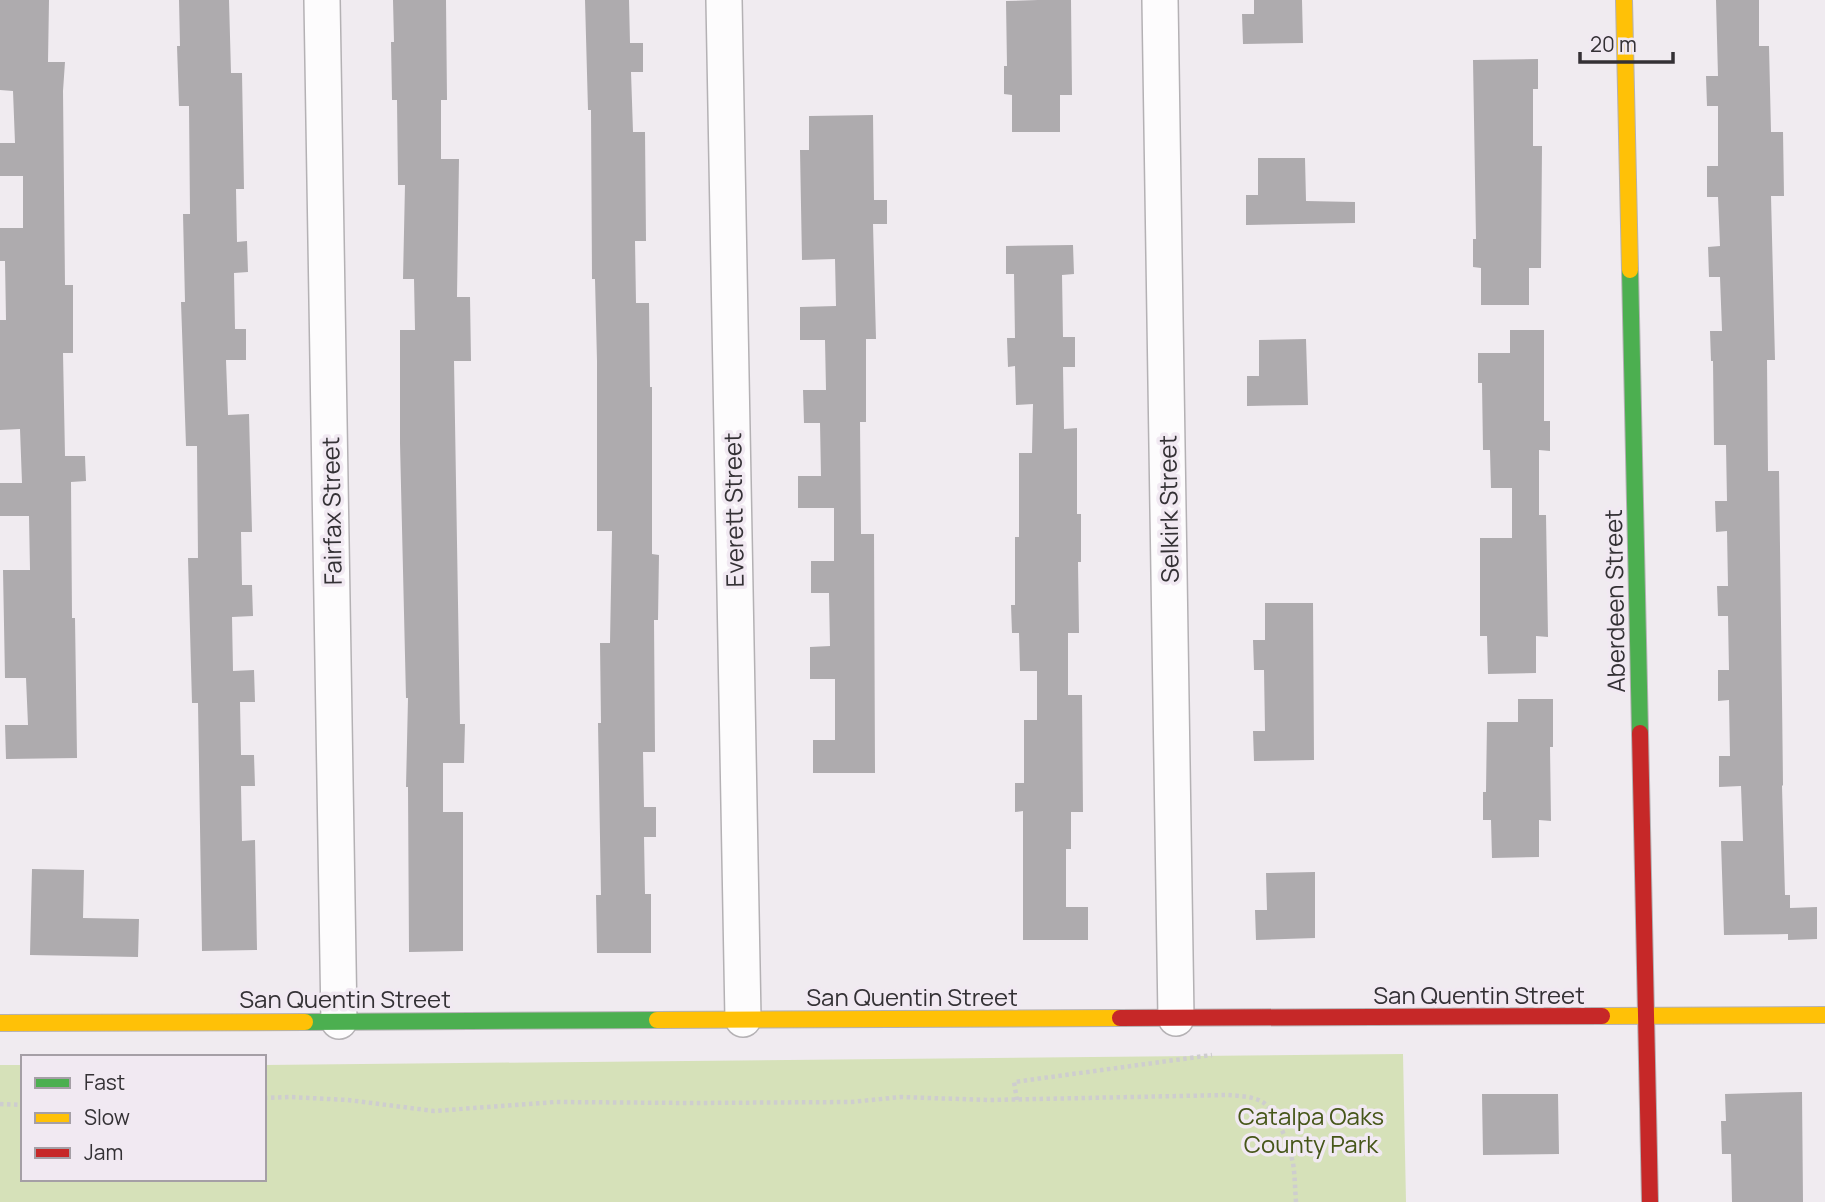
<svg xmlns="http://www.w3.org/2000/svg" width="1825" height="1202" viewBox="0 0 1825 1202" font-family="Manrope,sans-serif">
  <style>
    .green { fill: #d6e1b9 }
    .building { fill: #aeabae }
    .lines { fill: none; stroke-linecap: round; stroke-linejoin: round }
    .street-casing { stroke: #b4b1b4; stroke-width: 38 }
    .fast-casing { stroke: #b4b1b4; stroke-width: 18 }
    .slow-casing { stroke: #b4b1b4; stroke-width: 18 }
    .jam-casing { stroke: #b4b1b4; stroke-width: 18 }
    .path { stroke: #cecdcf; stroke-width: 4.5; stroke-dasharray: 3.5 3.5; stroke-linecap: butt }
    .street { stroke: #fdfcfd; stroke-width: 35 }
    .fast { stroke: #4caf50; stroke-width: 16 }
    .slow { stroke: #ffc107; stroke-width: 16 }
    .jam { stroke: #c62828; stroke-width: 16 }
    .labels { text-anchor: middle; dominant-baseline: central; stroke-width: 7; stroke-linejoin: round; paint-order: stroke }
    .street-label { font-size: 24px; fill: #343135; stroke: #f1e9f2 }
    .park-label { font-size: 24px; fill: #465619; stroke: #f1e9f2 }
  </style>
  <rect width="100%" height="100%" fill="#f0ebf0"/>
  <path class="green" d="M1403,1054l3,148h-1406v-137h23v114h241v-114z"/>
  <path class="building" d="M0,0h49l-1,62h17l-2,29 2,194h8v68h-10l2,103h20l1,25 -15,1 1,136h3l2,140 -71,1 -1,-34h23l-2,-47h-21l-2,-108h27l-1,-54h-29v-33h22l-2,-54 -20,1v-110h6l-1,-59h-5v-33h23v-52h-23v-33h15l-2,-52 -13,-1z
    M179,0h50l2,73h11l2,116h-8l1,53 10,-1 1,31 -14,1 1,56h11v31h-20l2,55 21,-1 3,118h-11l1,53h10l1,31 -21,1 1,54 21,-1 1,32h-15l1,53h13l1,31h-14l1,55 13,-1 2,110 -55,1 -4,-248h-6l-4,-145h10l-1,-112h-11l-5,-144h4l-2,-88h7l-1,-108h-10l-2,-60h3z
    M393,0h53l1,100h-6v59h18l-2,138h13l1,64h-17l6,363h5l-1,39h-21v49h20v139l-54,1 -1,-165h-2l2,-89h-2l-6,-255v-113h15l-1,-51h-11l2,-94h-7l-1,-85h-5l-1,-58h3z
    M585,0h44l1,43h13v29h-12l2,60h12l1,109h-11l1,62h13l1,84h2v167l7,1 -1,65h-4l1,132h-12l1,55h12v30h-12l1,57h6v59h-54l-1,-58h5l-3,-172h3l-1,-80h10l2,-112h-15v-170l-2,-82h-3l-1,-169h-3z
    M1038,0h33l1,95h-12v37h-48v-37l-8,-1v-28h3l-1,-65z
    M1254,0h48l1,43 -60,1 -1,-30h12z
    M1716,0h43v46h10l2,86h12l1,64h-13l4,164h-8l1,111h11l3,228 1,86 -1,1 3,109h5v13l27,-1v32l-29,1v-6l-64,1 -3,-94h22l-2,-55 -22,1v-31h11l-1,-56 -11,1v-31h11l-1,-54h-10l-1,-30h11l-1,-55 -11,1 -1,-31h12l-1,-56h-12l-1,-84h-2l-1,-30h12l-2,-54h-11l-1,-30 12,-1 -2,-49h-11v-31h11v-60h-11l-1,-30h12z
    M1538,59v30h-5v57h9l-1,122h-12v37h-48v-37l-8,-1v-28h3l-3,-179z
    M873,115l1,85h13v24h-14l3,115h-10v83h-6l1,112h13l1,239h-62v-33h22v-61h-25v-32l20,-1 -1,-53h-18v-32h23v-53h-36v-32h23l-1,-53h-16l-1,-33h23l-1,-50h-25v-33l36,-1 -1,-47 -33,1 -2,-110h9v-34z
    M1258,158h47l1,43 49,1v21l-109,2v-30h12z
    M1073,245l1,29 -12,1 1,62h12v30h-12l1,62 13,-1v86h4v48h-3l1,71h-11v62h14l1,117h-12v37h-5v58h22v33h-65v-129l-8,1v-29h9v-63h13v-49h-17l-1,-38h-7l-1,-28h4v-68h4v-84h13l1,-49 -17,1 -1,-39 -7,1 -1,-29h8l-1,-64h-8v-28z
    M1510,330h34v91h6v30l-11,-1v65h7l2,122 -12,-1v37l-48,1 -1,-38h-7v-98h32v-50h-21l-1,-38h-7l-1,-67h-4v-30h32z
    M1306,339l2,66 -61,1v-30h12v-36z
    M1265,603h48l1,157 -60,1 -1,-30h12l-1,-61h-10l-1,-30h12z
    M1518,699h35v48h-3l1,74 -12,-1v37l-47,1 -1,-38h-8v-28h3l1,-70h31z
    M32,869l52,1 -1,48 56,1 -1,38 -108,-2z
    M1315,872v66l-59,2 -1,-30h12l-1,-37z
    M1802,1092l1,110h-71l-1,-48h-9l-1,-33h5l-1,-27z
    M1482,1094h76l1,60 -76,1z"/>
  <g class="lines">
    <defs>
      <path id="street" d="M322,0l17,1021
        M724,0l19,1019
        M1160,0l16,1018"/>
      <path id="fast" d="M1630,270l10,463
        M305,1022l352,-2"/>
      <path id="slow" d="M1624,0l6,270
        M1602,1016l223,-1
        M657,1020l463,-2
        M0,1023l305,-1"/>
      <path id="jam" d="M1640,733l10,469
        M1120,1018l482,-2"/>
    </defs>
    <use href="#street" class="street-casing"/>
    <use href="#fast" class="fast-casing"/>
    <use href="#slow" class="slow-casing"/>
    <use href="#jam" class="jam-casing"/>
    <path class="path" d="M264,1098l26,-1 58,3 86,11 121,-9 136,1 160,-1 50,-5 88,3 238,-5c12,1 27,1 37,8 14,11 25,43 29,60 2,13 2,26 3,39
      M1017,1100l-3,-18 198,-27
      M0,1104l23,1"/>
    <use href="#street" class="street"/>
    <use href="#fast" class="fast"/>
    <use href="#slow" class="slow"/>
    <use href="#jam" class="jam"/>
  </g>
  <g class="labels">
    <g class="street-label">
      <text transform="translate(1168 509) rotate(-91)">Selkirk Street</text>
      <text transform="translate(733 510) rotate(-91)">Everett Street</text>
      <text transform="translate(331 511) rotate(-91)">Fairfax Street</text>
      <text transform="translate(1614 601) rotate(-91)">Aberdeen Street</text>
      <text x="1479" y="994">San Quentin Street</text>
      <text x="912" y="996">San Quentin Street</text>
      <text x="345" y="998">San Quentin Street</text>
    </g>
    <g class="park-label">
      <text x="1311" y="1115">Catalpa Oaks<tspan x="1311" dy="28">County Park</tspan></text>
    </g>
  </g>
  <rect x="21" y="1055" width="245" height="126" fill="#f1e9f2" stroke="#a59fa6" stroke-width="2"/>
  <rect x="35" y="1078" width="35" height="10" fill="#4caf50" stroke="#a59fa6" stroke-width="2"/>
  <text x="84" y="1090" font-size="21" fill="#343135">Fast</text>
  <rect x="35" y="1113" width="35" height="10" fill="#ffc107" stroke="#a59fa6" stroke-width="2"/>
  <text x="84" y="1125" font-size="21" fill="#343135">Slow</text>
  <rect x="35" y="1148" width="35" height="10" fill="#c62828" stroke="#a59fa6" stroke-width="2"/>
  <text x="84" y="1160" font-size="21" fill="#343135">Jam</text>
  <path d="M1580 52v10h93v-10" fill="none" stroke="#343135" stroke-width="3.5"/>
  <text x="1590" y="52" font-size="21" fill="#343135" stroke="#f1e9f2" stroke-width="5" paint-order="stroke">20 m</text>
</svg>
